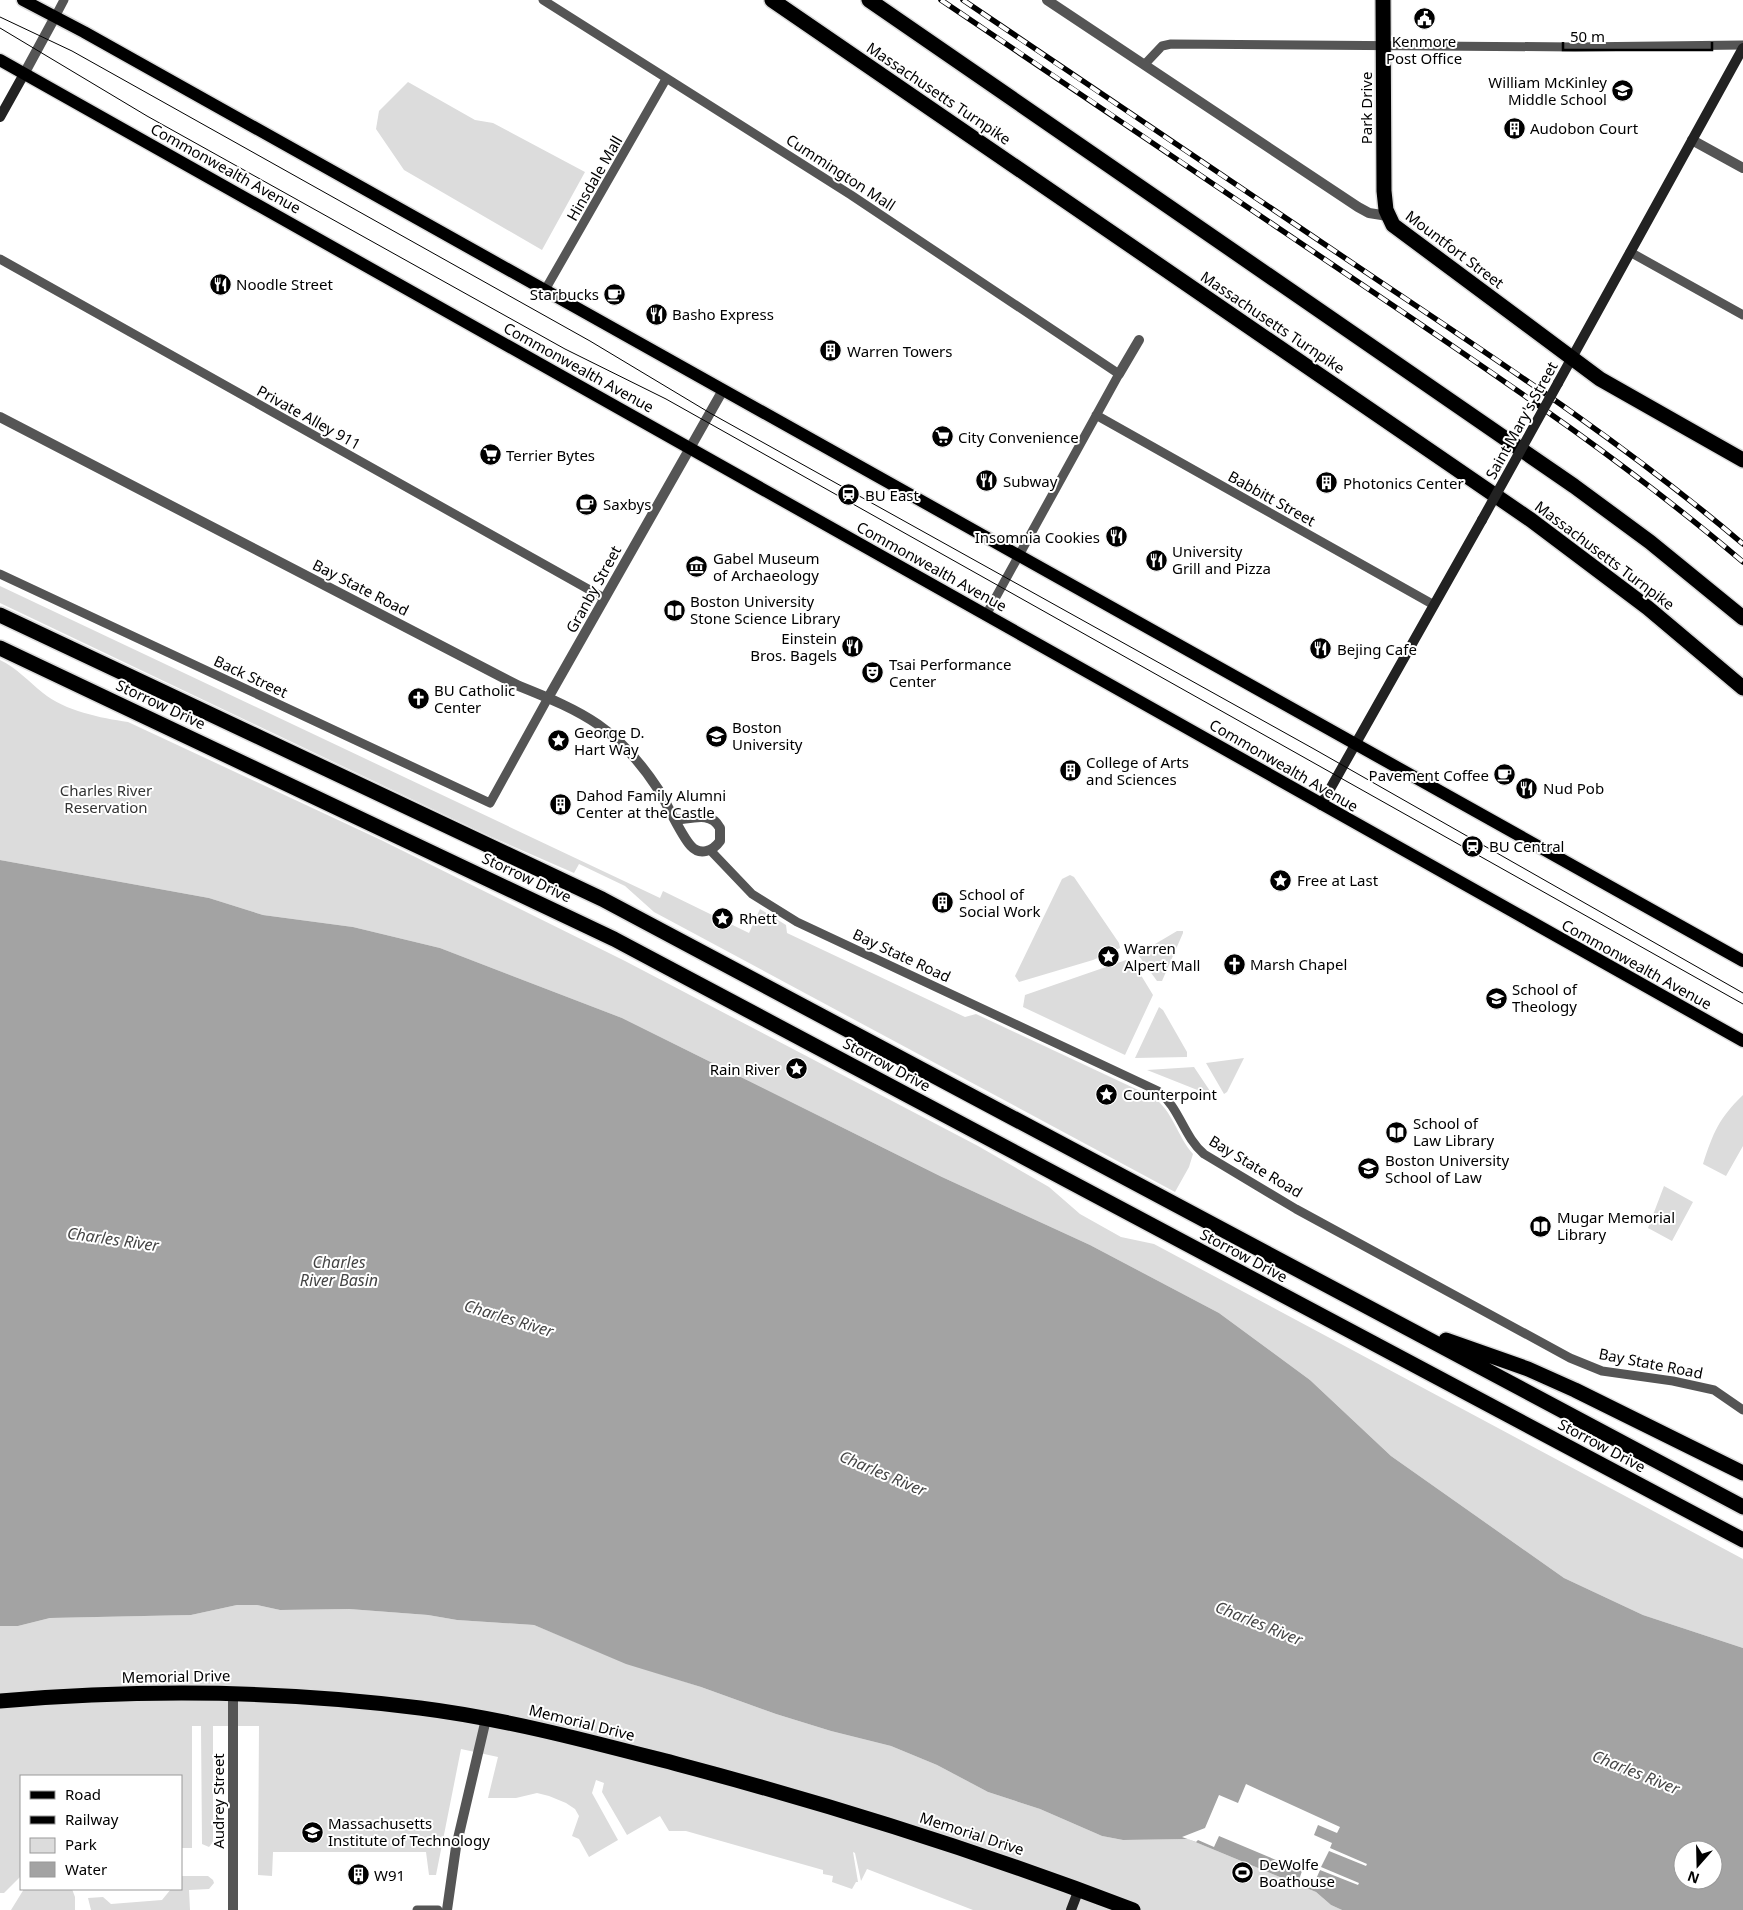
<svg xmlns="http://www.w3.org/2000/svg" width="1743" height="1910" viewBox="0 0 1743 1910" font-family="'Noto Sans',sans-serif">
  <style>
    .green { fill: #dcdcdc }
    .water { fill: #a3a3a3; fill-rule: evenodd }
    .pier { fill: #fff }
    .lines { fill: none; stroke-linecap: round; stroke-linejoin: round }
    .primary-casing { stroke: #dbdbdb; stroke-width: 15 }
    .highway-casing { stroke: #dbdbdb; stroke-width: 18 }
    .lane { stroke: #555; stroke-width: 9 }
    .street { stroke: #555; stroke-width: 10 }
    .secondary { stroke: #222; stroke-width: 10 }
    .primary { stroke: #000; stroke-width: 12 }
    .highway { stroke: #000; stroke-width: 15 }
    .tram { stroke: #000; stroke-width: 1 }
    .rail-casing { stroke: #000; stroke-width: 5.5 }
    .rail { stroke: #fff; stroke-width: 4; stroke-dasharray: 11; stroke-linecap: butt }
    .secondary-bridge { stroke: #222; stroke-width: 10 }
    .labels { text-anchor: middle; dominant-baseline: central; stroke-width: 4; stroke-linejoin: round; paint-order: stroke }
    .poi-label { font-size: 15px; fill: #000; stroke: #fff; text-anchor: start }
    .street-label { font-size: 15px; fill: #000; stroke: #fff }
    .park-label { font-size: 15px; fill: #333; stroke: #fff }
    .water-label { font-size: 16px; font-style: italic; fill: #444; stroke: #fff }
  </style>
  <rect width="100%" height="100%" fill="#fff"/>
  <path class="green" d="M408,82l67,38 18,3 92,49 -43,78 -138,-80 -28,-41 3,-18z
    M0,586l660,312 3,-7 86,42 11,-24 26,16 1,8 178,84 11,-3 177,83c20,14 24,39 40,57l-4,13 -14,25 -521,-280 -29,-26 -46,-22 -5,9 -87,-38 -487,-232z
    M0,660c17,8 29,22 43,33 22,18 58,25 85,29l253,118 244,121 353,185 71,41 31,27 41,23 33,7 589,315v89l-100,-33 -79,-37 -173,-122 -81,-76 -91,-67 -129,-68 -148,-68 -320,-159 -182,-70 -87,-21 -90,-12 -54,-17 -209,-38z
    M1070,875l4,2 45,66 1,5 -27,12 -74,22 -4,-6 47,-97z
    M1177,931h6v2l-21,48h-5l-18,-25 1,-3z
    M1129,959l4,3 20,33 -28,60 -102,-48 2,-12z
    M1159,1007l4,3 24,42v5l-52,1z
    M1244,1058l-17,34 -3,2 -18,-31z
    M1194,1067l16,24v4l-63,-25z
    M1743,1095v51l-17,30 -23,-12c10,-31 16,-46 40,-69z
    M1664,1186l29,16 -21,39 -24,-13z
    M237,1605h20l23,5 69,-1 79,6 29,5 77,5 92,38 75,24 75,27 55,17 60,15 46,19 51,27 52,17 62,27 21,4 65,-1 128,53 15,13 11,5h-369l-106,-41 -6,12 -6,-28 -2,-1 5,30h-2l-4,7 -20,-7 1,-6 -10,-2v-4l-137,-39h-17l-9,-15 -33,19 -25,-43 2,-9 -8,-3 -4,13 26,47 -29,17 -10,-18 -7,-3 7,-20 -4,-7 -9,-6 -17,-7 -12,-3 -21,5h-28l10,-41 -37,-8 -25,126h-7l-3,-23h-153l-1,24 -14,-1 1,-149h-46v116l-4,5 -7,-3 -1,-118h-9v122h-11v-72h-160v100l-17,17h-4v-267h18l32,-8 141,-3z
    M182,1876h26l5,4 1,3 -5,6 -20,1 1,20h-99l-3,-12 15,-1 8,7 51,-4 9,-11h10z
    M24,1889h48l3,8v13h-64z"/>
  <path class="water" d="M0,860l209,38 54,17 90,12 87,21 182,70 320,159 148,68 129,68 91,67 81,76 173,122 79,37 100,33v262h-401l-11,-5 -15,-13 -128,-53 -65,1 -21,-4 -62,-27 -52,-17 -51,-27 -46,-19 -60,-15 -55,-17 -75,-27 -75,-23 -92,-39 -77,-5 -29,-5 -79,-6 -69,1 -23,-5h-20l-46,10 -141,3 -32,8h-18zM1683,1850h30v30h-30z"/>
  <path class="pier" d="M1246,1784l94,43 -3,6 -19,-8 -4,10 18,8 -2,5 37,16 -1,2 -37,-15 -8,16 38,16 -1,2 -38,-15 -8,18 -14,-5 4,-12 -83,-35 -5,11 -16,-7 -2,2 -14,-5 23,-9 14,-33 19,8z"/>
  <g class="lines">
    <defs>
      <path id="primary" d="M23,0l61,32 1659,929
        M0,60l1743,981"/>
      <path id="highway" d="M772,0l759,520 117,88 95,80
        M869,0l705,486 76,56 93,76
        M1383,0l1,191 2,19 7,15 207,154 143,81
        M0,615l602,284 1141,608
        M0,648l614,291 1129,601
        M1446,1340l82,29 47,21 168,83
        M0,1701c140,-12 280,-11 420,7 87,11 172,34 257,56 155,41 307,89 456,146"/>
    </defs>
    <use href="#primary" class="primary-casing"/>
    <use href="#highway" class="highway-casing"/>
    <path class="lane" d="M543,0l308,195 268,179 -133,241
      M55,17l9,-17
      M1145,64l17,-18 9,-2 404,3 168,-2
      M1630,252l113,63
      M0,259l604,339
      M545,290l121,-211
      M1096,415l338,190
      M0,574l490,229 58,-105
      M710,850l42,44 45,28 361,169c22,17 25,45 46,63l92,55 274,149 32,13 71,10 41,9 29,20
      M417,1910h21"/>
    <path class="street" d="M1047,0l311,207 11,6 19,3
      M24,74l31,-57
      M1692,140l51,28
      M1119,374l20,-34
      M0,417l519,269c65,26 99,42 139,103 9,14 23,47 33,57 9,10 22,5 29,-5v-13c-9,-17 -27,-10 -44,-8
      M548,698l175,-308
      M233,1910v-218
      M447,1910l9,-63 30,-128"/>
    <path class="secondary" d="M0,117l24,-43
      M1558,383l185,-335
      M1321,805l161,-285
      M1071,1910l8,-21"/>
    <use href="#primary" class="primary"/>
    <use href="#highway" class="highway"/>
    <path class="tram" d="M0,17l72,34 518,290 120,72 604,336 429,244
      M0,28l147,88 418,233 101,50 1077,605"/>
    <defs>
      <path id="rail" d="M941,0c145,97 288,195 432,292 127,86 254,171 370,270
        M963,0c138,94 277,187 416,281 124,83 250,166 364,263"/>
    </defs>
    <use href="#rail" class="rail-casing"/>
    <use href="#rail" class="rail"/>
    <path class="secondary-bridge" d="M1482,520l76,-137"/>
  </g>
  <defs>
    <symbol id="civic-disc" viewBox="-11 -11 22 22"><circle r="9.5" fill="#000" stroke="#fff"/><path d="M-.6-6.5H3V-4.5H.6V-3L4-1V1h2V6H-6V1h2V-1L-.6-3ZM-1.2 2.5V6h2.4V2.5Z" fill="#fff"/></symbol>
    <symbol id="school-disc" viewBox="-11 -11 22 22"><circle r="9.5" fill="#000" stroke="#fff"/><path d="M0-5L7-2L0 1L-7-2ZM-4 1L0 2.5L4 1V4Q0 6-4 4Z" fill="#fff"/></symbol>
    <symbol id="building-disc" viewBox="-11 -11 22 22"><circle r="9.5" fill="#000" stroke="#fff"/><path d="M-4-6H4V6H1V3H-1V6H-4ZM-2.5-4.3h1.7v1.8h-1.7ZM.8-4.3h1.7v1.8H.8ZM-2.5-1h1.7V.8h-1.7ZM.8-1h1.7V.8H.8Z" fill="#fff"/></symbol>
    <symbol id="restaurant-disc" viewBox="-11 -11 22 22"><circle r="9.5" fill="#000" stroke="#fff"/><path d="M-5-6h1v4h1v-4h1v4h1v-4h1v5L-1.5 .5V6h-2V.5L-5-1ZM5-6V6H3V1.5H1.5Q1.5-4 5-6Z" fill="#fff"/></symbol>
    <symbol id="cafe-disc" viewBox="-11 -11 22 22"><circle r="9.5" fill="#000" stroke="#fff"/><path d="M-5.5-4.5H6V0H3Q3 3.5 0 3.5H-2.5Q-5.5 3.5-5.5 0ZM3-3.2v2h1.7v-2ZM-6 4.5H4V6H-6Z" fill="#fff"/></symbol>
    <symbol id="supermarket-disc" viewBox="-11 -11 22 22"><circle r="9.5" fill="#000" stroke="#fff"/><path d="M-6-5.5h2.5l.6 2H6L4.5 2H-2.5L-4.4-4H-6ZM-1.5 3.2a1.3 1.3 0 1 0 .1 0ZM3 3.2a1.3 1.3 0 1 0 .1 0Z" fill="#fff"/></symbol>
    <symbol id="station-disc" viewBox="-11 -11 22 22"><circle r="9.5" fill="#000" stroke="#fff"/><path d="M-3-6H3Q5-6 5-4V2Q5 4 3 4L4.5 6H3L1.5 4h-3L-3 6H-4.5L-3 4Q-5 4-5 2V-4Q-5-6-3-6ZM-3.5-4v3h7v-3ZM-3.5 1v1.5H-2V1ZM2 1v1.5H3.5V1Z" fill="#fff"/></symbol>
    <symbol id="museum-disc" viewBox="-11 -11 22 22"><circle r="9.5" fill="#000" stroke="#fff"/><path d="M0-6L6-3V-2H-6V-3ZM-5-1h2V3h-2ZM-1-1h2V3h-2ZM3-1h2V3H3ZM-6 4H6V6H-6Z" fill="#fff"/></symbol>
    <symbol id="library-disc" viewBox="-11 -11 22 22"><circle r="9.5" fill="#000" stroke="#fff"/><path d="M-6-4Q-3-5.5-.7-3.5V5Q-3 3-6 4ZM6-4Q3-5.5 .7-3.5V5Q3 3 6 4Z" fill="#fff"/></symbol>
    <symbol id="theatre-disc" viewBox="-11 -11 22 22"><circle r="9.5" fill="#000" stroke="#fff"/><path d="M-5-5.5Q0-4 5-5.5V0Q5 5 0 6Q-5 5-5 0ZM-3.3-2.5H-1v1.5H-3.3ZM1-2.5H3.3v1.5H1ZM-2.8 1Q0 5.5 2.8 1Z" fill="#fff"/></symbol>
    <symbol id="church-disc" viewBox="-11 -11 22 22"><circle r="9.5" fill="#000" stroke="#fff"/><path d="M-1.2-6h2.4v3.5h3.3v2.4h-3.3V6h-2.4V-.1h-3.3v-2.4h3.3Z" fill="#fff"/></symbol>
    <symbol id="university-disc" viewBox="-11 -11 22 22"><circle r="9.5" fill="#000" stroke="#fff"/><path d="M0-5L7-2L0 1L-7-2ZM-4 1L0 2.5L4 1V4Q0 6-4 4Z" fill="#fff"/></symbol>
    <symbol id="sight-disc" viewBox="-11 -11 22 22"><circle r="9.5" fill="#000" stroke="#fff"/><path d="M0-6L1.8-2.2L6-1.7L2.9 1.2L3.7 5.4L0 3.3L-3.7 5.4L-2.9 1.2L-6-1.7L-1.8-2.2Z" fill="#fff"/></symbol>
    <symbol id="stadium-disc" viewBox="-11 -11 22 22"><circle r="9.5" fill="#000" stroke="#fff"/><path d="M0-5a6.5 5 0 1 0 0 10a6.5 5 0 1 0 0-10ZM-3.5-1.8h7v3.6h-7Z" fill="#fff"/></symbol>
  </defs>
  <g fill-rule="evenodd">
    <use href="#civic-disc" x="1412" y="6" width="25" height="25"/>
    <use href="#school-disc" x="1610" y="78" width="25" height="25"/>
    <use href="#building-disc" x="1502" y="116" width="25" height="25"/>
    <use href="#restaurant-disc" x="208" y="272" width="25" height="25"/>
    <use href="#cafe-disc" x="602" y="282" width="25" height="25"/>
    <use href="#restaurant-disc" x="644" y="302" width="25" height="25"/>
    <use href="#building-disc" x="818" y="338" width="25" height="25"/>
    <use href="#supermarket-disc" x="930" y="424" width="25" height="25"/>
    <use href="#supermarket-disc" x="478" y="442" width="25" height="25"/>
    <use href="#restaurant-disc" x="974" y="468" width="25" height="25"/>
    <use href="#building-disc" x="1314" y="470" width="25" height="25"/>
    <use href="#station-disc" x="836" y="482" width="25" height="25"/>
    <use href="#cafe-disc" x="574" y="492" width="25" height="25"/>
    <use href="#restaurant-disc" x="1104" y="524" width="25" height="25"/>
    <use href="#restaurant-disc" x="1144" y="548" width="25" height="25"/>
    <use href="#museum-disc" x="684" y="554" width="25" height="25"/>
    <use href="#library-disc" x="662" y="598" width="25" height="25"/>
    <use href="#restaurant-disc" x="840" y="634" width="25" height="25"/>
    <use href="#restaurant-disc" x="1308" y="636" width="25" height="25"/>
    <use href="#theatre-disc" x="860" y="660" width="25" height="25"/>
    <use href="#church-disc" x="406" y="686" width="25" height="25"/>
    <use href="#university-disc" x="704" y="724" width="25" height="25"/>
    <use href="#sight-disc" x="546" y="728" width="25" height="25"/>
    <use href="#building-disc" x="1058" y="758" width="25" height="25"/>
    <use href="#cafe-disc" x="1492" y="762" width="25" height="25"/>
    <use href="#restaurant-disc" x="1514" y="776" width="25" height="25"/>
    <use href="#building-disc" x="548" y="792" width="25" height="25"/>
    <use href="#station-disc" x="1460" y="834" width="25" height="25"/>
    <use href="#sight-disc" x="1268" y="868" width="25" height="25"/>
    <use href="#building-disc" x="930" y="890" width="25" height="25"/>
    <use href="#sight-disc" x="710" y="906" width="25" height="25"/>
    <use href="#sight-disc" x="1096" y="944" width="25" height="25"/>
    <use href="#church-disc" x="1222" y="952" width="25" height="25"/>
    <use href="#university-disc" x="1484" y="986" width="25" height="25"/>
    <use href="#sight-disc" x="784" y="1056" width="25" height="25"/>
    <use href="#sight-disc" x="1094" y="1082" width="25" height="25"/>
    <use href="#library-disc" x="1384" y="1120" width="25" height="25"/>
    <use href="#school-disc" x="1356" y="1156" width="25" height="25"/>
    <use href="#library-disc" x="1528" y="1214" width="25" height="25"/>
    <use href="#university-disc" x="300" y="1820" width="25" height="25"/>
    <use href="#stadium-disc" x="1230" y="1860" width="25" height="25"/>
    <use href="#building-disc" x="346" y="1862" width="25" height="25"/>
  </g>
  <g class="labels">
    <g class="poi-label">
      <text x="1424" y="41" text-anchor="middle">Kenmore<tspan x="1424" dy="17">Post Office</tspan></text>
      <text x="1607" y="82" text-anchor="end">William McKinley<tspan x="1607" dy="17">Middle School</tspan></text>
      <text x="1530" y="128">Audobon Court</text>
      <text x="236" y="284">Noodle Street</text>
      <text x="599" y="294" text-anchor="end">Starbucks</text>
      <text x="672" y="314">Basho Express</text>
      <text x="847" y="351">Warren Towers</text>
      <text x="958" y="437">City Convenience</text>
      <text x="506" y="455">Terrier Bytes</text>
      <text x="1003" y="481">Subway</text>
      <text x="1343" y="483">Photonics Center</text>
      <text x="865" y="495">BU East</text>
      <text x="603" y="504">Saxbys</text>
      <text x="1100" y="537" text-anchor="end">Insomnia Cookies</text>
      <text x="1172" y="551">University<tspan x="1172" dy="17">Grill and Pizza</tspan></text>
      <text x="713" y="558">Gabel Museum<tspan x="713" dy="17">of Archaeology</tspan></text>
      <text x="690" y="601">Boston University<tspan x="690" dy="17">Stone Science Library</tspan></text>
      <text x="837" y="638" text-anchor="end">Einstein<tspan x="837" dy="17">Bros. Bagels</tspan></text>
      <text x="1337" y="649">Bejing Cafe</text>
      <text x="889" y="664">Tsai Performance<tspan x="889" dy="17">Center</tspan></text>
      <text x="434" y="690">BU Catholic<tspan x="434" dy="17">Center</tspan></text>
      <text x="732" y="727">Boston<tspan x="732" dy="17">University</tspan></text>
      <text x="574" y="732">George D.<tspan x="574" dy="17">Hart Way</tspan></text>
      <text x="1086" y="762">College of Arts<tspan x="1086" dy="17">and Sciences</tspan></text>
      <text x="1489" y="775" text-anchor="end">Pavement Coffee</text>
      <text x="1543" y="788">Nud Pob</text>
      <text x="576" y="795">Dahod Family Alumni<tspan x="576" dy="17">Center at the Castle</tspan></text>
      <text x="1489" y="846">BU Central</text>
      <text x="1297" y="880">Free at Last</text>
      <text x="959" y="894">School of<tspan x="959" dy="17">Social Work</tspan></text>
      <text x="739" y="918">Rhett</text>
      <text x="1124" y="948">Warren<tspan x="1124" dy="17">Alpert Mall</tspan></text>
      <text x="1250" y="964">Marsh Chapel</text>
      <text x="1512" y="989">School of<tspan x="1512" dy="17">Theology</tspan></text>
      <text x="780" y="1069" text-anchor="end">Rain River</text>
      <text x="1123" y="1094">Counterpoint</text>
      <text x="1413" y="1123">School of<tspan x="1413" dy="17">Law Library</tspan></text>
      <text x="1385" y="1160">Boston University<tspan x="1385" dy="17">School of Law</tspan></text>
      <text x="1557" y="1217">Mugar Memorial<tspan x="1557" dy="17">Library</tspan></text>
      <text x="328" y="1823">Massachusetts<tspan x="328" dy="17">Institute of Technology</tspan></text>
      <text x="1259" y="1864">DeWolfe<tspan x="1259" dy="17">Boathouse</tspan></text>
      <text x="374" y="1875">W91</text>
    </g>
    <g class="street-label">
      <text transform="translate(939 93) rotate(34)">Massachusetts Turnpike</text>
      <text transform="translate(1366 108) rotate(-90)">Park Drive</text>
      <text transform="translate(226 168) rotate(29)">Commonwealth Avenue</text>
      <text transform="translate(841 172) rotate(33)">Cummington Mall</text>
      <text transform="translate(594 178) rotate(-60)">Hinsdale Mall</text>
      <text transform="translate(1455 249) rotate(37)">Mountfort Street</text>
      <text transform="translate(1273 322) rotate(34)">Massachusetts Turnpike</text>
      <text transform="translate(579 367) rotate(29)">Commonwealth Avenue</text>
      <text transform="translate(309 417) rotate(29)">Private Alley 911</text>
      <text transform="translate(1521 420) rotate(-61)">Saint Mary's Street</text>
      <text transform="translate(1272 498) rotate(29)">Babbitt Street</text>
      <text transform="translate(1605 555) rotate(37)">Massachusetts Turnpike</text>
      <text transform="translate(932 566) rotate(29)">Commonwealth Avenue</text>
      <text transform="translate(361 587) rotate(27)">Bay State Road</text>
      <text transform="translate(593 589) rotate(-61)">Granby Street</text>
      <text transform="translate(251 676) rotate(25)">Back Street</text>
      <text transform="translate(161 704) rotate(25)">Storrow Drive</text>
      <text transform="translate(1284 765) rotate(30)">Commonwealth Avenue</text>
      <text transform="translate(527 877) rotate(25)">Storrow Drive</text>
      <text transform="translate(902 955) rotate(25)">Bay State Road</text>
      <text transform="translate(1637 964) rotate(29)">Commonwealth Avenue</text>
      <text transform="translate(887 1064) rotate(28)">Storrow Drive</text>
      <text transform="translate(1256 1166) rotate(31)">Bay State Road</text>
      <text transform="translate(1244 1255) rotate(28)">Storrow Drive</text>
      <text transform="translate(1651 1363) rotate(11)">Bay State Road</text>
      <text transform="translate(1602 1445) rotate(28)">Storrow Drive</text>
      <text transform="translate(176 1676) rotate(-1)">Memorial Drive</text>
      <text transform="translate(582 1722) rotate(14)">Memorial Drive</text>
      <text transform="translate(218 1801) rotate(-90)">Audrey Street</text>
      <text transform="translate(972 1833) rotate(18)">Memorial Drive</text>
    </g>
    <g class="park-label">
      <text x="106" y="790">Charles River<tspan x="106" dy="17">Reservation</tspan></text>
    </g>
    <g class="water-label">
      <text transform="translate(113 1239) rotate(8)">Charles River</text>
      <text x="339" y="1262">Charles<tspan x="339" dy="18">River Basin</tspan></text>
      <text transform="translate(509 1318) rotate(17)">Charles River</text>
      <text transform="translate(883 1473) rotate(23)">Charles River</text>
      <text transform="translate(1259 1623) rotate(22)">Charles River</text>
      <text transform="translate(1636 1772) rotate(22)">Charles River</text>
    </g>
  </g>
  <rect x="20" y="1775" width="162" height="115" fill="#ffffff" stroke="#999999"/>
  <rect x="30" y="1791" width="25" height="8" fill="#000000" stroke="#999999"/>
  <text x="65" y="1800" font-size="15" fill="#000000">Road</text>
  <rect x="30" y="1816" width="25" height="8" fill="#000000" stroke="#999999"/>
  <text x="65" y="1825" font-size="15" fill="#000000">Railway</text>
  <rect x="30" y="1838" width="25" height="15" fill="#dcdcdc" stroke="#999999"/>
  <text x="65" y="1850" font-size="15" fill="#000000">Park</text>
  <rect x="30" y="1862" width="25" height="15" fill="#a3a3a3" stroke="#999999"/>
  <text x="65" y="1875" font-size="15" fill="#000000">Water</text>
  <g transform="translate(1698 1865) rotate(200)"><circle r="24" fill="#ffffff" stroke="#999999"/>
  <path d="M0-4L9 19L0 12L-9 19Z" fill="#000000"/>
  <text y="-8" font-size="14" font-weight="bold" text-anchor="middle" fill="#000000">N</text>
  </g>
  <path d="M1563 42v8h149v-8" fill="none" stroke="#000000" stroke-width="2.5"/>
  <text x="1570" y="42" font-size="15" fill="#000000" stroke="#ffffff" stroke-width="4" paint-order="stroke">50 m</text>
</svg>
